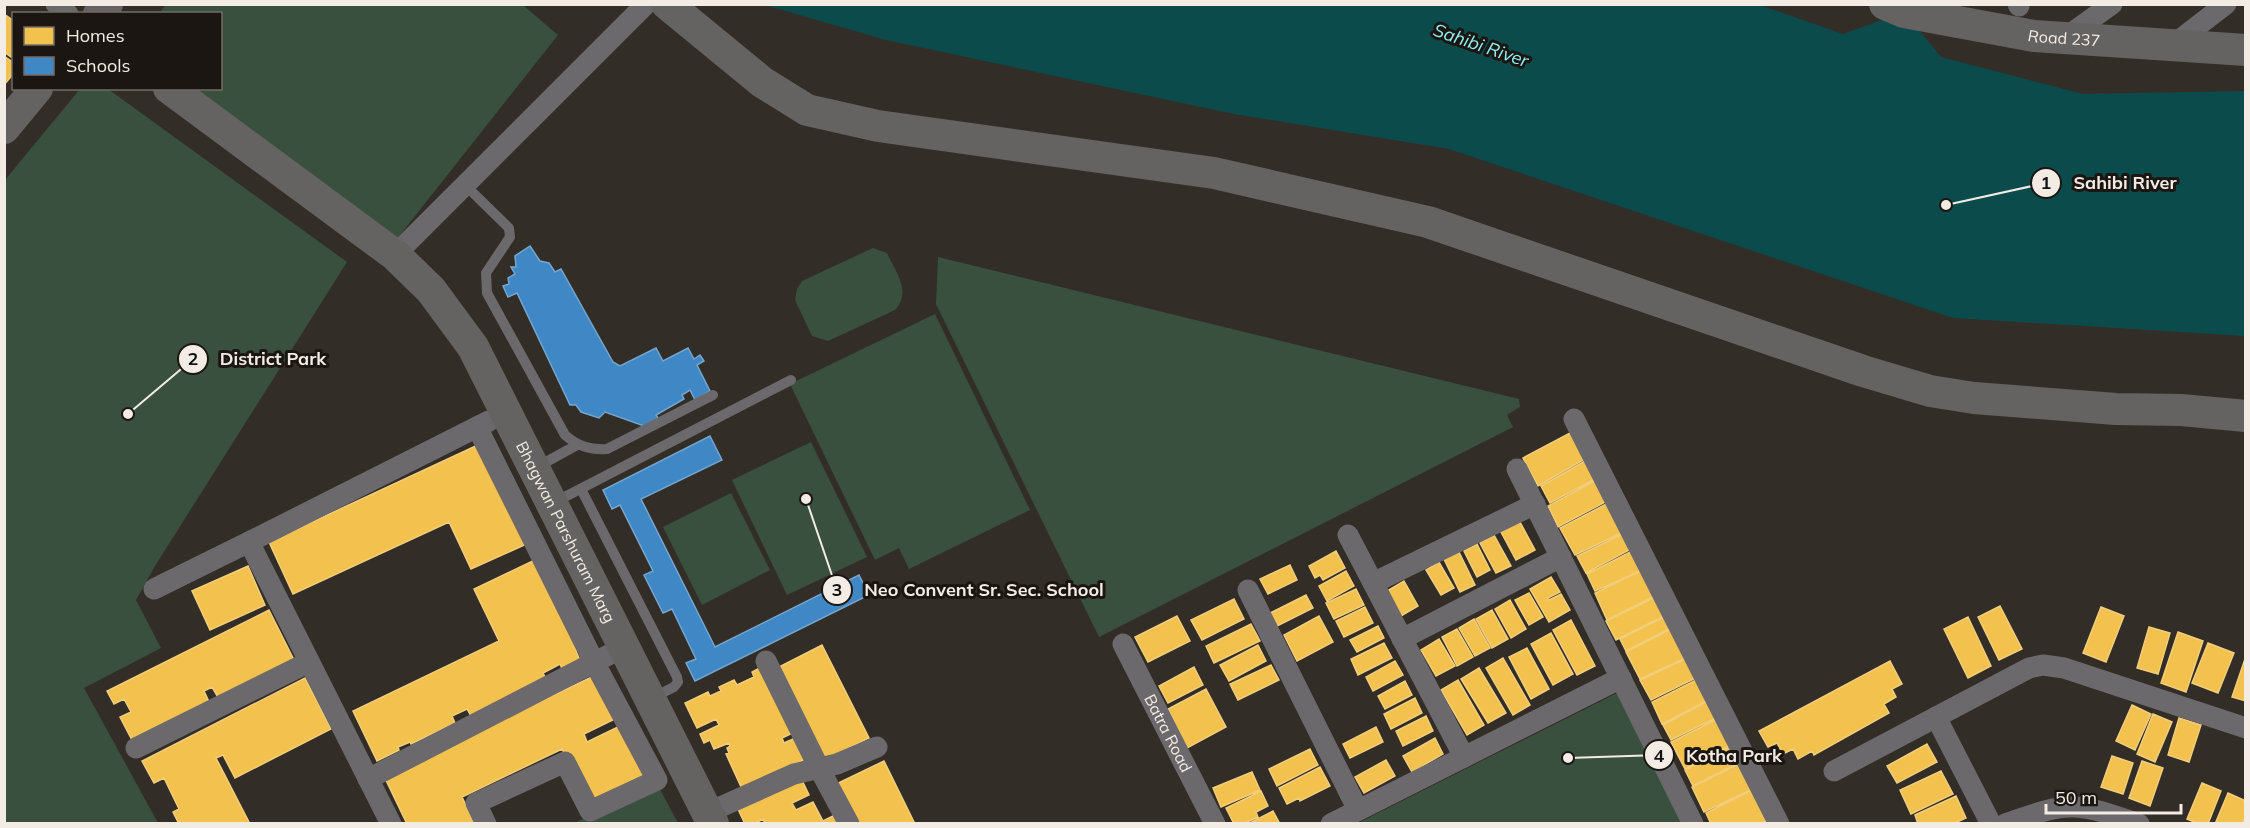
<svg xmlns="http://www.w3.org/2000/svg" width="2250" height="828" viewBox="0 0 2250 828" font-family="Mulish,sans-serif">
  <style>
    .green { fill: #39503f }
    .water { fill: #0c4b4c }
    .homes { fill: #f2c14e; stroke: #f2ce7b; stroke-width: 1.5 }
    .schools { fill: #3f88c5; stroke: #75a6cf; stroke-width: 1.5 }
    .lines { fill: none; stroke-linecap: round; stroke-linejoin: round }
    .lane { stroke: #6b696b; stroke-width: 10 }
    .street { stroke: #6b696b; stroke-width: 21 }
    .secondary { stroke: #656362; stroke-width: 32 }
    .labels { text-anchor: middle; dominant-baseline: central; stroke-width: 6; stroke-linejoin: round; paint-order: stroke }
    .street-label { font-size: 16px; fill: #f3ece5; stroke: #1b1611 }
    .water-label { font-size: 18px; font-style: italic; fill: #8ff1f4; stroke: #1b1611 }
    .leader { fill: none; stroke: #f3ece5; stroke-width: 2 }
    .callout-dot { fill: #f3ece5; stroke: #1b1611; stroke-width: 2 }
    .mark-label { font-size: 18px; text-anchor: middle; font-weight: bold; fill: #111 }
    .callout-label { font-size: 18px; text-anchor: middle; font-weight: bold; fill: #f3ece5; stroke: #1b1611; stroke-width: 6; stroke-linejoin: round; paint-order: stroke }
  </style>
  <rect width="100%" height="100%" fill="#332d27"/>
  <path class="green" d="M166,4l357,1 35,30 -162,205 -225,-151 49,-1v-74h-61z
    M80,89h28l239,173 -192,304 -19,34 25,48 -77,40 74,135h-153v-643z
    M873,248l14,5c9,20 25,38 8,57l-67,31 -16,-5 -17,-36 2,-11 5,-8z
    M938,257l581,142 1,8 -13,8 6,12 -414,210 -163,-333z
    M935,314l95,196 -121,59 -10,-21 -24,12 -85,-176z
    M811,442l56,115 -80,38 -55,-115z
    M731,493l39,77 -68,35 -39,-78z
    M1617,693l65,131h-326z
    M655,780l23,43 -105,1z"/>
  <path class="water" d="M1757,4l86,30 61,-22 37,45 142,37 162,-3v245l-292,-18 -504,-169 -215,-35 -348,-74 -121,-35z"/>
  <path class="homes" d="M4,14l10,7v38l-10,-7z
    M4,56l10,7v10l-10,12z
    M1570,433l15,26 -47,27 -15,-28z
    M482,443l47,100 -58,26 -22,-47 -156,72 -24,-52z
    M1585,461l10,18 -45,24 -9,-17z
    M1596,480l13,20 -51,27 -10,-21z
    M1610,502l16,29 -51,24 -15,-27z
    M1520,522l15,28 -19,10 -15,-28z
    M1625,533l8,15 -47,25 -9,-17z
    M1494,535l17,31 -15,7 -16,-30z
    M1477,544l13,26 -13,7 -13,-26z
    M1458,550l17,35 -15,7 -17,-35z
    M1634,550l10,19 -49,22 -8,-17z
    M1336,551l9,17 -22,12 -3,-5 -5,3 -6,-12z
    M539,558l44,90 -7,3 5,12 -18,8 -3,-7 -17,9 3,6 -75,37 -4,-7 -15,7 3,7 -44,21 -1,-2 -12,5 1,3 -22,11 -24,-50 146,-70 -25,-52z
    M1439,562l15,26 -13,7 -15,-25z
    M1290,565l7,15 -29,14 -8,-15z
    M248,566l17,39 -55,25 -18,-39z
    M1644,569l15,25 -52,26 -12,-27z
    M1346,571l8,15 -27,15 -8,-15z
    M1551,577l9,15 -12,6 1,2 12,-6 9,16 -21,12 -19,-33z
    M1404,581l14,25 -17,10 -14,-25z
    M1356,589l8,16 -30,14 -8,-16z
    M1529,593l14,24 -14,8 -14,-25z
    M1306,595l7,13 -36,18 -7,-13z
    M1660,595l8,19 -52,26 -10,-19z
    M1234,599l10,20 -42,21 -11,-20z
    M1510,600l16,29 -15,9 -16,-29z
    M2000,606l22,43 -23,11 -21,-43z
    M1365,607l8,16 -29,14 -8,-16z
    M2101,607l23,9 -18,46 -23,-9z
    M269,610l26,52 -76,37 -7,-12 -8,4 6,13 -77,38 -13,-25 11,-5 -7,-13 -10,5 -7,-13z
    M1492,610l16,29 -16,9 -16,-29z
    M1670,614l7,11 -51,26 -6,-12z
    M1177,616l13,25 -42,21 -13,-25z
    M1319,616l14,26 -36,19 -13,-26z
    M1968,617l23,49 -23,12 -24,-49z
    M1474,619l16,29 -15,8 -16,-28z
    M1571,620l24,46 -18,9 -24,-45z
    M1251,624l9,17 -46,22 -8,-17z
    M1378,626l6,12 -27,14 -7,-12z
    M1677,626l15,29 -52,24 -14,-27z
    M2149,627l21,6 -12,41 -21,-6z
    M1457,629l16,28 -16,9 -15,-29z
    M2178,632l25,9 -17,51 -25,-9z
    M1551,633l22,41 -20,11 -22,-41z
    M1439,639l16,27 -19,10 -15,-26z
    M1384,643l8,15 -34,17 -7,-16z
    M2208,643l26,10 -16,40 -26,-10z
    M822,645l47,93 -49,24 -47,-92z
    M1258,645l8,16 -37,20 -9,-16z
    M1527,648l22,41 -18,10 -22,-42z
    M1692,656l10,19 -51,25 -11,-20z
    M2246,656v45l-14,-4z
    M1503,658l27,47 -17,10 -27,-47z
    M1395,661l8,14 -30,16 -7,-14z
    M1890,661l12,23 -10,5 4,8 -12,7 5,9 -75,42 -2,-4 -14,8 -5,-10 -10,5 -6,-11 -9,4 -9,-16z
    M765,665l32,66 -15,7 2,5 16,-7 10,21 -68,32 -16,-35 3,-1 -2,-5 3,-2 -1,-3 -15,6 -4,-9 -6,3 -4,-9 19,-9 -3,-6 -19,9 -12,-25 23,-11 2,4 11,-5 -2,-4 15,-7 3,5 17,-8 -2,-5z
    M1271,665l8,15 -41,20 -8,-16z
    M1194,667l9,18 -35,18 -9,-17z
    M1479,668l27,45 -18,10 -27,-44z
    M598,674l21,43 -35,17 3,8 35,-17 25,51 -58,27 -27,-54 -100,48 13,27h-68l-23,-48z
    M1702,677l10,21 -50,26 -10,-22z
    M305,678l26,51 -96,49 -12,-23 -7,3 34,66h-71l-6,-12 6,-3 -15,-31 -10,5 -12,-22z
    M1458,680l26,45 -17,10 -26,-45z
    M1405,681l7,14 -27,14 -7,-13z
    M1206,689l20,38 -39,21 -19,-39z
    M1415,698l7,15 -31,16 -7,-15z
    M1713,698l9,17 -51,25 -8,-15z
    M2132,705l19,9 -16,36 -19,-9z
    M2153,714l19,8 -17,40 -18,-8z
    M1426,716l7,15 -30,15 -7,-15z
    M1723,716l12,27 -50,26 -14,-27z
    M2179,718l22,7 -12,37 -21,-7z
    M1376,727l7,15 -33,16 -7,-14z
    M1435,738l8,16 -31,18 -9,-16z
    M1736,744l8,16 -51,26 -8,-16z
    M1927,744l10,18 -40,21 -10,-17z
    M1310,749l8,16 -41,21 -8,-17z
    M2112,756l21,7 -10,31 -22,-7z
    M1386,760l9,16 -31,17 -9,-16z
    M884,761l31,63h-62l-19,-39z
    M1745,761l14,25 -55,26 -12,-25z
    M2142,761l21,7 -13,38 -21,-8z
    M1320,767l10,19 -30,15 -1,-3 -12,6 -8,-16z
    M1941,771l12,23 -42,20 -11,-24z
    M1252,772l8,18 -39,17 -8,-19z
    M800,776l9,19 -17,8 4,7 17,-8 10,19 18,-9 6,12h-82l-2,-5 -9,5h-9l-8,-17z
    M2202,783l19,8 -13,33h-9l-12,-5z
    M1756,788l17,29 -12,7h-50l-5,-11z
    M1261,791l7,15 -12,6 2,5 -15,7h-9l-8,-16z
    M2228,793l18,8v15l-4,8h-27z
    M1956,796l10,22 -13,6h-35l-3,-9z
    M1273,811l7,13h-32z"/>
  <path class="schools" d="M530,246l10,15 9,2 6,9 6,-3 52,93 7,4 36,-18 7,13 25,-13 6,11 6,-4 4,6 -7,4 13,26 -15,9 -5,-10 -8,5 2,4 -28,16 2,3 -14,8 -39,-14 -6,6 -18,-6 -5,-7h-6l-53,-112 -9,4 -5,-11 6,-2 -1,-6 7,-4 -4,-7h5l-1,-11z
    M710,436l12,24 -81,39 74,148 144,-72 10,20 -174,86 -9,-18 10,-4 -24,-50 -9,4 -19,-38 9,-4 -33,-66 -8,4 -9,-19z"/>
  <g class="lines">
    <path class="lane" d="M465,185l44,43 1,9 -24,36 1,20 78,142c13,11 24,15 42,14l106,-54
      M537,467l40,-22
      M581,489l96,188 1,5 -4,5 -20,10
      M555,502l236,-122"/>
    <g class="street">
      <path d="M56,4l12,10"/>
      <path d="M2018,4l1,2"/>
      <path d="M2065,38l47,-34"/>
      <path d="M2173,45l53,-41"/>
      <path d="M395,255l251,-251"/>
      <path d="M1574,419l205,405"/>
      <path d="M477,427l117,235 63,118 -67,31 -25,-49 -89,41 10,21"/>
      <path d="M1517,469l176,355"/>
      <path d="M1348,535l116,222"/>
      <path d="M1373,583l162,-79"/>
      <path d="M154,589l95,-47"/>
      <path d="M1248,590l110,220"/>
      <path d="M1402,639l159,-82"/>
      <path id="s1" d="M1123,644l92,180"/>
      <path d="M766,661l53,107 30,56"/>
      <path d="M1936,717l55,107"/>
      <path d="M136,748l173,-86"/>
      <path d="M1834,771l195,-103 14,-3 21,3 182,60"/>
      <path d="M368,779l256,-132"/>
      <path d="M707,813l87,-39 43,-10 40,-17"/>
      <path d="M391,824l-142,-282 240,-121"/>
      <path d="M1331,824l290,-146"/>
      <path d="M2005,824c22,-7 46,-18 69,-17 23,1 44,10 65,17"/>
    </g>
    <g class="secondary">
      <path d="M667,4l95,78 45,28 71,16 336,47 214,49 435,149 67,20 44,7 142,11 65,1 65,6"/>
      <path id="s2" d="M1885,4l19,8 130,24 212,14"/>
      <path d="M99,14l8,-10"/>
      <path id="s3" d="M169,88l226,167 36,35 42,57 240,477"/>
      <path d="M4,128l33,-40"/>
    </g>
  </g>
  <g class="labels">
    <g class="street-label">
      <text stroke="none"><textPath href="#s2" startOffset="183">Road 237</textPath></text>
      <text stroke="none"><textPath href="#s3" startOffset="609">Bhagwan Parshuram Marg</textPath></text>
      <text stroke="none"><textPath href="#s1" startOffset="100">Batra Road</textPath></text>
    </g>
    <g class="water-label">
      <text transform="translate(1481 45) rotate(19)">Sahibi River</text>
    </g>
  </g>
  <path class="leader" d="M1946 205L2046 183M128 414L193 359M806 499L837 590M1568 758L1659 755"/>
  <g class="callout-dot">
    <circle cx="1946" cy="205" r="6"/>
    <circle cx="128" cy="414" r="6"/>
    <circle cx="806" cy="499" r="6"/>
    <circle cx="1568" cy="758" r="6"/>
    <circle cx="2046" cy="183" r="15"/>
    <circle cx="193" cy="359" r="15"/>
    <circle cx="837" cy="590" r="15"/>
    <circle cx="1659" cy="755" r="15"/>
  </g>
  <g class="mark-label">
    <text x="2046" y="189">1</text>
    <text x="193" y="365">2</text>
    <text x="837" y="596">3</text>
    <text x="1659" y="762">4</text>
  </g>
  <g class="callout-label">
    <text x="2125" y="189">Sahibi River</text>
    <text x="273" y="365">District Park</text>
    <text x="984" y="596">Neo Convent Sr. Sec. School</text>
    <text x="1734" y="762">Kotha Park</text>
  </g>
  <rect width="2250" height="828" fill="none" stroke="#f3ece5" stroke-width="12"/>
  <rect x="12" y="12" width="210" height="78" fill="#1b1611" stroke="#716c66" stroke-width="1.5"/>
  <rect x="24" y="27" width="30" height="18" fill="#f2c14e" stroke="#716c66" stroke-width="1.5"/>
  <text x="66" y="42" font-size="18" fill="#f3ece5">Homes</text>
  <rect x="24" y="57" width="30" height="18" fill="#3f88c5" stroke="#716c66" stroke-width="1.5"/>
  <text x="66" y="72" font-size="18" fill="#f3ece5">Schools</text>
  <path d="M2046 804v9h135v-9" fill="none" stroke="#f3ece5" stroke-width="3"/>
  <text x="2055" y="804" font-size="18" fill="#f3ece5" stroke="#1b1611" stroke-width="4.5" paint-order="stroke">50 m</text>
</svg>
